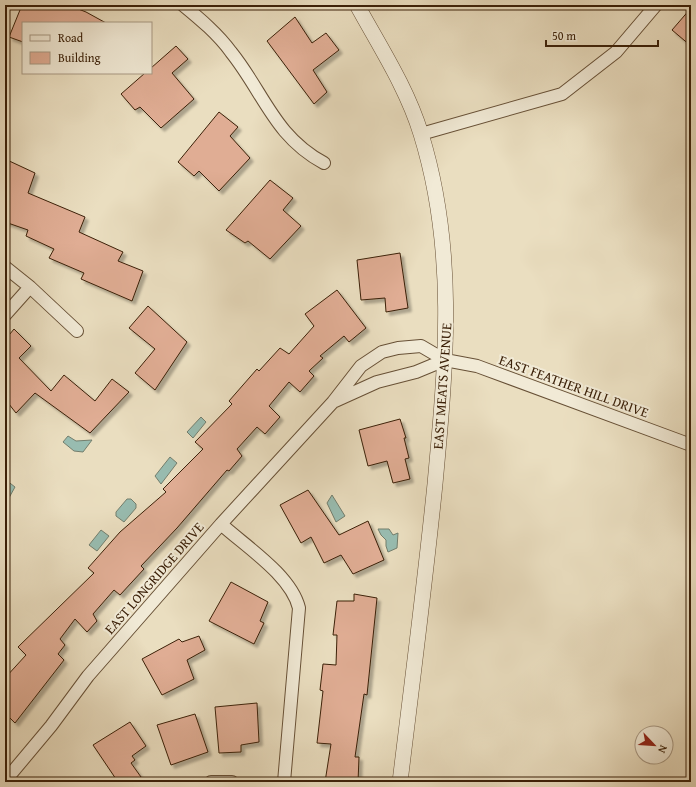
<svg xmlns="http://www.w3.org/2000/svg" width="696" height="787" viewBox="0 0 696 787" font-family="'Gentium Book Plus',serif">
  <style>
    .water { fill: #98bcb0; stroke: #737e6d }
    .building { fill: #e0ad94; stroke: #3b2008; filter: url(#shadow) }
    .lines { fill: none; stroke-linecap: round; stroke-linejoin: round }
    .minor-casing { stroke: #675036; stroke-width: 14 }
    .tertiary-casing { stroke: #675036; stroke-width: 16 }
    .minor { stroke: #f1ead6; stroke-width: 12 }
    .tertiary { stroke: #f1ead6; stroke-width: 15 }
    .labels { text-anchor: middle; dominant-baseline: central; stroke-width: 4; stroke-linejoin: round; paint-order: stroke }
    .street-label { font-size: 14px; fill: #3b2008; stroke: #f1ead6 }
  </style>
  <defs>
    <filter id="shadow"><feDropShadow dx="3.5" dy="3.5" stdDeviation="1" flood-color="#0004"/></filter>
  </defs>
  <rect width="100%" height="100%" fill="#eadec0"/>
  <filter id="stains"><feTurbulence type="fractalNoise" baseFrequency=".005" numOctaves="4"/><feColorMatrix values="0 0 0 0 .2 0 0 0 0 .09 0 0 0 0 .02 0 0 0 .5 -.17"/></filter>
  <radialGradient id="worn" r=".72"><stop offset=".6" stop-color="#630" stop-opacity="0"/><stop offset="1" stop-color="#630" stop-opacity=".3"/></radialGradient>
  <path class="water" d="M201,417l5,5 -13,16 -6,-6z
    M68,436l8,5 16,-1 -9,12 -9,-1 -11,-9z
    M170,457l7,6 -16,21 -6,-8z
    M6,480l9,7 -10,18v-23z
    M332,495l13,21 -9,6 -9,-19z
    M127,499h4l5,5v4l-12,14 -8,-6v-4z
    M378,529h11l4,6 5,-2 -1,15 -9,4 -2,-6v-6l-5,-5z
    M101,530l8,6 -12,15 -8,-6z"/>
  <path class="building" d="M22,5h46l18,7 20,11h-83v19l-14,-5z
    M691,8v38l-19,-16z
    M295,17l17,26 14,-10 13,17 -26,20 14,22 -13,12 -47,-63z
    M176,46l12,13 -16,14 22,26 -33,29 -21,-21 -5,3 -14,-16 24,-21h6v-5z
    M219,112l19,15 -8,9 20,22 -31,33 -20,-20 -5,5 -16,-14z
    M5,159l30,14 -7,20 57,24 -6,15 44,20 -5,9 25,10 -11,30 -51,-22 3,-6 -35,-15 5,-9 -28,-13 2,-6 -23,-8z
    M270,180l23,18 -10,12 18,16 -31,33 -22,-18 -3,2 -19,-13z
    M400,253l8,55 -22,4 -1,-14 -24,2 -4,-40z
    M337,290l29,38 -17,14 -5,-6 -24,20 3,2 -14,13 5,5 -14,16 -11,-10 -20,24 11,11 -15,17 -8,-7 -20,22 5,7 -13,15 -2,-1 -50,58 -36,38 3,3 -24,26 -6,-5 -21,24 4,7 -10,11 -12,-13 -15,20 5,6 -7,9 6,6 -49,63 -10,-10v-35l21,-23 -8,-8 76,-74 -6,-5 32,-36 46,-40 -3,-3 40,-40 -8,-7 37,-38 -3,-3 28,-32 2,2 21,-23 9,6 25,-28 -9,-12z
    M148,306l39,36 -32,48 -20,-17 20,-24 -26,-21z
    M14,329l17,17 -12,12 32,33 13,-16 31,26 17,-22 17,13 -39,41 -55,-40 -19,20 -11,-14v-59z
    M400,419l6,19h-2l5,20 -4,1 5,20 -17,4 -6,-22 -19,5 -9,-36z
    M308,490l31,45 29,-14 16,39 -31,14 -12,-19 -17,8 -13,-26 -10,6 -21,-38z
    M231,582l37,20 -8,19 4,2 -10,21 -45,-23z
    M354,594l23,4 -10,97 -3,-1 -9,63h4l-1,25h-33l6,-38 -14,-1 6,-52 -3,-1 3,-26 13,1 1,-30h-4l4,-34h17z
    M199,636l6,14 -18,10 7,19 -32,16 -20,-36 37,-20 3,3z
    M257,703l2,39 -18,3v7l-22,1 -4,-46z
    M195,714l13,38 -37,13 -14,-40z
    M130,722l16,24 -14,10 3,4 -4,3 10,14 -7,5h-16l-25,-37z"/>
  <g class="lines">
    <defs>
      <path id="minor" d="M183,5c17,14 35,29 48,47 33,41 43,84 93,111
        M421,134l141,-40 54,-42 40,-47
        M5,267l25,20 47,44
        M5,315l25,-28
        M335,401l42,-19 39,-10 29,-12
        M221,524c24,22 70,51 78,84l-15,174
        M5,781l46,-55 37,-50 133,-152 112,-122 28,-36 21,-14 16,-4 23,-2 24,14 32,6 214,79
        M211,782h21"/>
      <path id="tertiary" d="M357,5c23,42 50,83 64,129 36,116 25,231 14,350 -10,99 -23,199 -35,298"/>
    </defs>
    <use href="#minor" class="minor-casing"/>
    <use href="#tertiary" class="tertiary-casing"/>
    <use href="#minor" class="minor"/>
    <use href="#tertiary" class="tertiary"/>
  </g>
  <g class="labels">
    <g class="street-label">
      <text transform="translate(442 386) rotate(-86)">EAST MEATS AVENUE</text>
      <text transform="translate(574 386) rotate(20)">EAST FEATHER HILL DRIVE</text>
      <text transform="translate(154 578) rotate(-49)">EAST LONGRIDGE DRIVE</text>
    </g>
  </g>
  <rect width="696" height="787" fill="none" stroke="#eadec0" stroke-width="20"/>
  <rect x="6" y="6" width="684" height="775" fill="none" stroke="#3b2008" stroke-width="2"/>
  <rect x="10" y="10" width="676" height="767" fill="none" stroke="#3b2008"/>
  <rect x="22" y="22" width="130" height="52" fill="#f1ead6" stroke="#a89984"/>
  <rect x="30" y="35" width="20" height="6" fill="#f1ead6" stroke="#a89984"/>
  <text x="58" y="42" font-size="12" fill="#3b2008">Road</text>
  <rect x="30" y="52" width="20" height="12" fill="#e0ad94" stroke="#a89984"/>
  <text x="58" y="62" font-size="12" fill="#3b2008">Building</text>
  <g transform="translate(654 745) rotate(115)"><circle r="19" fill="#f1ead6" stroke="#a89984"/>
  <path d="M0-3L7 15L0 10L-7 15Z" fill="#8f2418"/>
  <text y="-6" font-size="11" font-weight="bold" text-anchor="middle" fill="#3b2008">N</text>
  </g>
  <path d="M546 40v6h112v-6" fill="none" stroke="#3b2008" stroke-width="2"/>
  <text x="552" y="40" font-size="12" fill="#3b2008" stroke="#f1ead6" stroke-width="3" paint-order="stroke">50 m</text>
  <rect width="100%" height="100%" filter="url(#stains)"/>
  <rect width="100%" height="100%" fill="url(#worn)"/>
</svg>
